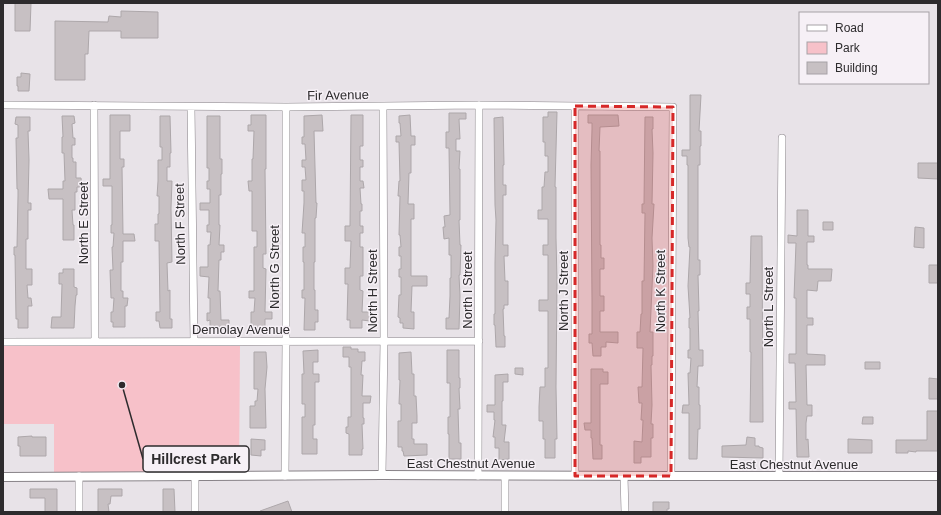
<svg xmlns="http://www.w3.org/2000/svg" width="941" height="515" viewBox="0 0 941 515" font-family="Helvetica,sans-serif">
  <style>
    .green { fill: #f7c1c9 }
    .building { fill: #c7c0c3; stroke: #ada7aa }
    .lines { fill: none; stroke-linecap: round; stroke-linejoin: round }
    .minor-casing { stroke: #888388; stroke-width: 8 }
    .tertiary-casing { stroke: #888388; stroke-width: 10 }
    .minor { stroke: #fff; stroke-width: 7 }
    .tertiary { stroke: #fff; stroke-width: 8 }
    .marked { fill: #d62828; fill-opacity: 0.2; stroke: #d62828; stroke-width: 3; stroke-dasharray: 8 5; stroke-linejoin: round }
    .labels { text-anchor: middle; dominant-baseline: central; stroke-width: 3; stroke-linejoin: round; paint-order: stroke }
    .street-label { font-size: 13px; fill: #2d2b2d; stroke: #f6f0f6 }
    .leader { fill: none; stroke: #2d2b2d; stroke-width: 1.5 }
    .callout-dot { fill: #2d2b2d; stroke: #f6f0f6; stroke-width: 1.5 }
    .callout { fill: #f6f0f6; stroke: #2d2b2d; stroke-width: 1.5 }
    .callout-label { font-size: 14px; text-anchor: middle; font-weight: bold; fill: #2d2b2d }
  </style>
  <rect width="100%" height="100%" fill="#e8e3e8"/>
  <path class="green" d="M3,346h237l-1,127 -185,-1v-48h-51z"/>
  <path class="building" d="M15,3h16l-1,28h-15z
    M121,11l37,1v26h-37v-7h-32l-1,23h-3v26h-30v-59l53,1 1,-6 12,1z
    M21,73l9,1 -1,17h-11v-5h-1v-9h4z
    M690,95h11l-2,36h2v15h-1v19h-2v95h2v15h-2l1,36h-1l1,39h4v16h-5l-1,21h2v18h1v24h-2l-1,30h-8v-46h-7l1,-8h6l-1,-32h2l1,-15h-3v-8h2v-22h-1v-10h1l-2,-32 2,-39h-1l-1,-9v-73h-1v-9h-5v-6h8z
    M548,112h9l-2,75h1v51l1,43 -1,106 1,52h-2v19h-10v-19h-2v-18h-4v-14l1,-20h5v-19h3v-57h-9v-11h9v-45h-5v-10h5v-26h-10v-9h4v-23h2l1,-15h3v-16h-3v-14h-2v-25h5z
    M449,113h17v6h-7l1,20h-4v12h4l-1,18h1v51h-1l1,25h1l-1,30h-1l1,21 -1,33h-13v-11h3l1,-22v-18h1v-23h-2v-17l-5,1 -1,-12h2l-1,-11 6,-1 -1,-67h-3v-16h3z
    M110,115h20v16h-10v28h4v8h-2l1,67h11l1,7h-12v21h-2v29h2v7h5l-1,8h-2v21h-12v-5h-2v-10h2l1,-14h-3l-1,-28h3l-1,-23h1l1,-14h-3v-8h1v-39h-9v-7h7z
    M251,115h15v54h-1l1,85h-3v14l3,1 -1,43h7v7h-7v9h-14v-16h3l1,-14h-6v-7h5v-44h3v-16h-5v-40h-3l-1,-10h4v-22h1l1,-28h-6v-6h3z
    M322,115l1,16h-9l2,72h1l-1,15h-1v44h-1v28h1v20h3v12h-3v8h-11l1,-32h-3v-8h2v-28h-1v-15h2v-14h-3l2,-30v-12h-2v-11h4l-1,-13h-3v-7h4l-1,-16h-3v-7h2v-21z
    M351,115h12v31h-3v14h3v7h-3v14h3l1,7h-4l1,16h1v7h-2v15h3v7h-3v14h3v29h-3v14l3,1 -1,21h8v9l-8,-1v8h-12v-8h-3l1,-36h-3v-16h5l1,-27h-6v-15h5z
    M410,115l1,21h4v9h-4v28h-2l-1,31h6v15h-3v57h16v10h-15l-1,26h3v17l-11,-1v-5h-3v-5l-2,-1 1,-22h2v-18h-2v-8h2v-13h-2v-9h2l-1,-12h-1l1,-39h-2l1,-15h1l-1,-39h-3v-6h5l-1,-13h-1v-7z
    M588,115h30l1,11 -19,1 -1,24h1v94h1v13h3v11h-4v27h4v15h-4v21h18v11l-12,-1v5h-5v9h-8l-1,-13h-3v-9h3v-33l-1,-136 1,-36v-6h-4z
    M62,116h12l1,7 -3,1 1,14h2v7h-3v13h1v4h3v16h5l1,9h-5v5h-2v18h-3l1,15h1v15h-11v-41h-14l-1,-10h15v-8h2l-1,-28h-2v-16h1z
    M160,116h10l1,37h-1v14h-3v14h5l-1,27 1,54 -5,1 1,28 2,-1v29h2v9h-12l-1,-7h-3v-9h4l-1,-71h-4v-17h3v-10h1v-18h-2l1,-15v-21h4v-13h-2z
    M207,116h13v43h2v15h-1v21h-2v30h1l-1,20h5v7h-3v8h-2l-1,31h2l1,29h8v9h-8v-2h-11v-7l-3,1v-8h3v-15h-2l1,-21 -9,-1v-9h8v-22h2l1,-13h-4v-7h2v-15h-9v-7h10v-14h-3v-8h2v-13h-2z
    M16,117h14v14h-2l1,29 -1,43h3v7h-3v29h-2v30h6v16h-5l1,13h3l1,8h-4v22h-10v-9h-2l-1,-64h-1v-8h3l1,-51v-7h-1l-1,-51h2v-13l-3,-1z
    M503,117l1,48h-1v20h3v10h-3v50h5v11h-4l1,25h3v24h-4v4h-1l1,27h1v11h-9l-1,-22h-1v-11h1v-51l1,-43 -1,-15 -1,-87z
    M645,117h8v12h-1l1,24 -1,51h2l-2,34 1,28 -3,66h3v24h-1v9h-1l1,40 -1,19h2v14h-2v19h-10v6h-7v-22l8,1 1,-22h-2l1,-17h-3l-1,-16h4l1,-39h-6v-16h3l1,-18h1v-33h2l1,-68h-3v-9h2z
    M918,163h20v16l-20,-1z
    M797,210h11v26h6v6h-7v23h1v4h24l-1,12h-13l-1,10 -10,-1v28h6v7h-6v29l18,1v10h-19l1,40h5v11h-5l-1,7v17l2,-1 1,18h-12l-1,-48h-7v-7h7l-1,-39h-6v-9h7v-56h-2l2,-55h-8v-8l9,1z
    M823,222h10v8h-10z
    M915,227l9,1v20l-10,-1z
    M751,236h11l1,186h-13l1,-70h-1v-33h-3v-12h3v-13h-4v-11h4z
    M929,265h9v18h-9z
    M63,269h11v18l3,1v7h-1l-1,11 -1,22h-23l1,-11h9l1,-33h-3v-11h4z
    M343,347h8v2h7v3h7v9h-3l-1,14h2l-1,21h9l-1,7h-7v15h1v6h-2l1,25h-1v6h-13v-21l-3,-1v-6h2v-10h3v-50h-2v-10h-6z
    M318,350v12h-5v12h6v8h-4v43h-2v14h4v15h-15v-37h3v-13h-3v-30h2l-1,-23z
    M447,350h12v28h1v10h-1l1,21h-2l1,34h2v16h-12v-25h-1v-17h2v-34h-3z
    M254,352h12l1,15 -2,22 1,39h-16v-22h5v-5h2l1,-12h-4z
    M411,352l1,22h2v22h2l1,20v7h-5v16h2v5h13v11l-23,1 -1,-5h-1v-4h-4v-26h3v-17h-2l1,-24h-1v-27z
    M865,362h15v7h-15z
    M515,368h8v7l-8,-1z
    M591,369h12v3h5v12h-8v61h2v14h-9l-1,-21h-1v-8h-6l-1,-7h7z
    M508,374v8h-5v19h-1v24h4l-2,17h5v17l-10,1v-12h-4v-11h-2l2,-17h-1v-8h-7v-7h8v-30z
    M929,378l9,1v20h-9z
    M927,411h11v40h-22v1l-8,-1v2h-12v-13h31z
    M863,417h10v7h-11z
    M32,436v1h14v19h-26v-10h-2v-9z
    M747,437l8,1v8h4v1l4,1v10l-41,-1v-11l24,-1z
    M251,439l14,1v10h-4v6l-10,-1z
    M848,439l24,1v13h-24z
    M30,489h27v23h-12v-14h-15z
    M98,489h24v7h-11l-1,8h-2l1,8h-11z
    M163,489h11l1,23h-12z
    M288,501l4,11h-32v-1z
    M653,502h16v7h-2v3h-14z"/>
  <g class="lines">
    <defs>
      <path id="minor" d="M3,105l283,2 193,-2 194,2 -2,369
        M94,105l1,236
        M191,107l3,234
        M3,342l476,-1
        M382,475l2,-134 -1,-235
        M79,476v36
        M195,476v36
        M285,476l1,-135v-234
        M478,476l1,-371
        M505,476v36
        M575,476v-370
        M624,476l1,36
        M779,476l3,-338"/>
      <path id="tertiary" d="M3,477l379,-2 289,1h267"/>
    </defs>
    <use href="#minor" class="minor-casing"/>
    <use href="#tertiary" class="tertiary-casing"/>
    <use href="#minor" class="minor"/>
    <use href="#tertiary" class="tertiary"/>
  </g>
  <path class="marked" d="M575,106l98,1 -2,369h-96z"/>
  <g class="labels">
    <g class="street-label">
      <text transform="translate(338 95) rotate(-1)">Fir Avenue</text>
      <text transform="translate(83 223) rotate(-90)">North E Street</text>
      <text transform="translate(180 224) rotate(-91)">North F Street</text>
      <text transform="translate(274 267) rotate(-90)">North G Street</text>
      <text transform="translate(467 290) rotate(-90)">North I Street</text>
      <text transform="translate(372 291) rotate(-90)">North H Street</text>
      <text transform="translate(563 291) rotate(-90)">North J Street</text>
      <text transform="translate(660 291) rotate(-90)">North K Street</text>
      <text transform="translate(768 307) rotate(-90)">North L Street</text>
      <text x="241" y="329">Demolay Avenue</text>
      <text x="471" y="463">East Chestnut Avenue</text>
      <text x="794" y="464">East Chestnut Avenue</text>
    </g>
  </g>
  <path class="leader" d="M122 385L143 459"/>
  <circle class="callout-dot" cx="122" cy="385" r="4"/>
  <rect class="callout" x="143" y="446" width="106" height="26" rx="4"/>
  <g class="callout-label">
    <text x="196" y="464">Hillcrest Park</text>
  </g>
  <rect width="941" height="515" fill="none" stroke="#2d2b2d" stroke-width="8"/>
  <rect x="799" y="12" width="130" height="72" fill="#f6f0f6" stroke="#a6a1a6"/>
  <rect x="807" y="25" width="20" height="6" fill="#ffffff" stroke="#a6a1a6"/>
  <text x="835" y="32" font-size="12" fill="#2d2b2d">Road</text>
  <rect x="807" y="42" width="20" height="12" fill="#f7c1c9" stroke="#a6a1a6"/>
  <text x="835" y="52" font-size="12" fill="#2d2b2d">Park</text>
  <rect x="807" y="62" width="20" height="12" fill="#c7c0c3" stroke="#a6a1a6"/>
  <text x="835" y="72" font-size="12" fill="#2d2b2d">Building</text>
</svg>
